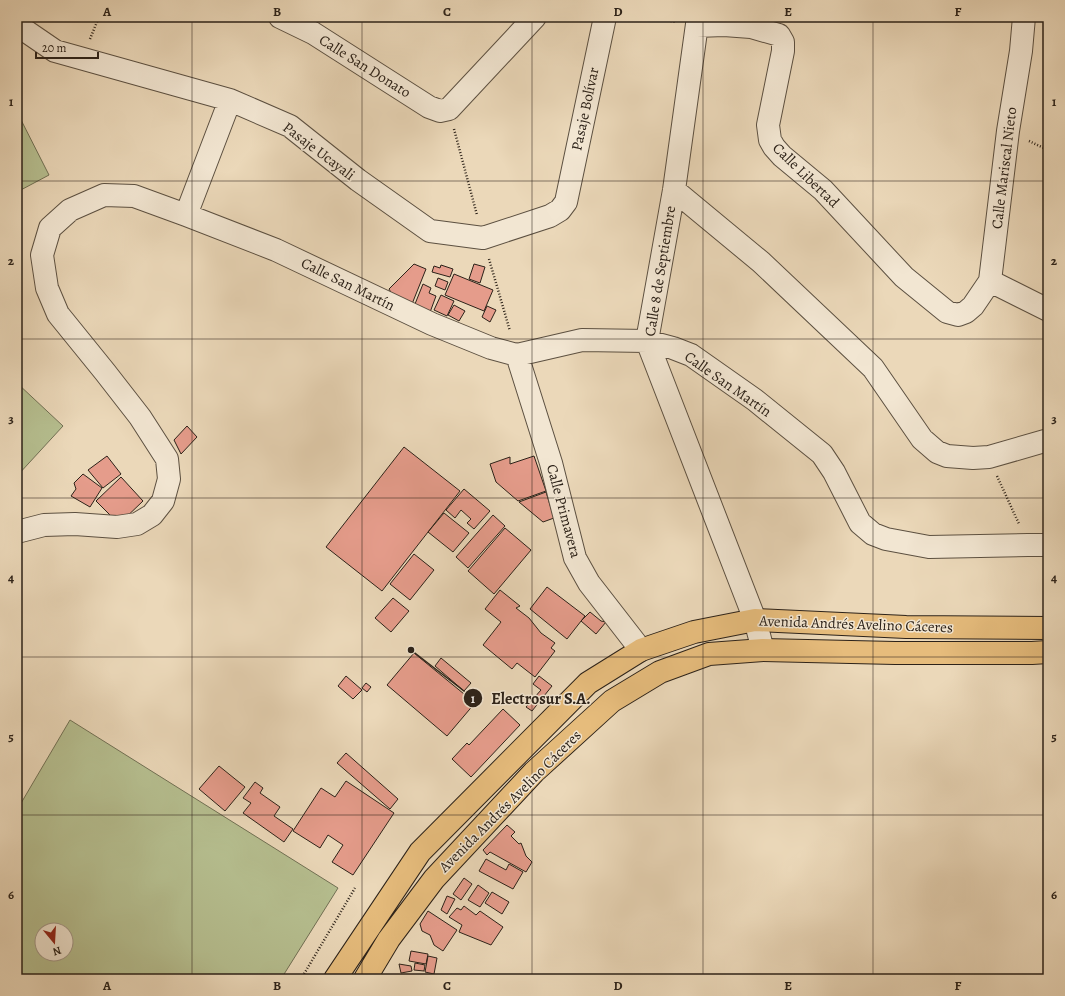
<svg xmlns="http://www.w3.org/2000/svg" width="1065" height="996" viewBox="0 0 1065 996" font-family="Alegreya,serif">
  <style>
    .green { fill: #b6bf90; stroke: #717054; fill-rule: evenodd }
    .building { fill: #e59c8b; stroke: #2c2219 }
    .lines { fill: none; stroke-linecap: round; stroke-linejoin: round }
    .minor-casing { stroke: #5c5041; stroke-width: 24 }
    .major-casing { stroke: #2c2219; stroke-width: 24 }
    .path { stroke: #2c2219; stroke-width: 2.5; stroke-dasharray: 1 2; stroke-linecap: butt }
    .minor { stroke: #f2e6d2; stroke-width: 22 }
    .major { stroke: #e6bc7c; stroke-width: 22 }
    .grid { fill: none; stroke: #2c2219; stroke-width: 1; stroke-opacity: 0.55 }
    .labels { text-anchor: middle; dominant-baseline: central; stroke-width: 3; stroke-linejoin: round; paint-order: stroke }
    .street-label { font-size: 15px; fill: #2c2219; stroke: #f2e6d2 }
    .leader { fill: none; stroke: #2c2219; stroke-width: 1.5 }
    .callout-dot { fill: #2c2219; stroke: #f2e6d2; stroke-width: 1.5 }
    .mark-label { font-size: 12px; text-anchor: middle; font-weight: bold; fill: #fff }
    .callout-label { font-size: 16px; text-anchor: middle; font-weight: bold; fill: #2c2219; stroke: #f2e6d2; stroke-width: 3; stroke-linejoin: round; paint-order: stroke }
    .neatline { fill: none; stroke: #2c2219; stroke-width: 1.5 }
    .grid-label { font-size: 13px; text-anchor: middle; font-weight: bold; fill: #2c2219 }
  </style>
  <rect width="100%" height="100%" fill="#ebd8b9"/>
  <filter id="stains"><feTurbulence type="fractalNoise" baseFrequency=".005" numOctaves="4"/><feColorMatrix values="0 0 0 0 .2 0 0 0 0 .09 0 0 0 0 .02 0 0 0 .5 -.17"/></filter>
  <radialGradient id="worn" r=".72"><stop offset=".6" stop-color="#630" stop-opacity="0"/><stop offset="1" stop-color="#630" stop-opacity=".3"/></radialGradient>
  <path class="green" d="M17,112l32,63 -32,17z
    M17,383l46,43 -46,50z
    M70,720l268,168 -57,91h-264v-169zM42,930h24v24h-24z"/>
  <path class="building" d="M414,264l12,5 -14,35 -19,-8 -4,-7z
    M474,264l11,3 -5,16 -11,-4z
    M441,265l12,4 -3,8 -18,-5 2,-6 6,2z
    M454,274l39,16 -9,21 -39,-16z
    M438,278l10,4 -3,8 -10,-4z
    M423,284l8,4 -2,5 7,3 -7,19 -16,-6z
    M441,295l13,6 -7,15 -13,-6z
    M454,305l11,6 -6,10 -11,-6z
    M487,306l9,4 -6,12 -8,-5z
    M187,426l10,11 -16,17 -7,-14z
    M404,447l56,44 -78,100 -56,-44z
    M107,456l14,18 -18,14 -15,-18z
    M534,456l12,35 -28,10 -22,-19 -6,-18 20,-7v7z
    M83,474l19,14 -12,19 -19,-11 5,-7 -2,-6z
    M121,477l22,24 -24,23 -23,-23z
    M464,489l26,22 -16,18 -7,-6 4,-4 -10,-9 -6,8 -9,-8z
    M546,492l8,26 -11,4 -24,-20z
    M444,513l25,20 -16,19 -25,-20z
    M493,515l12,11 -37,42 -12,-11z
    M505,528l26,22 -37,44 -26,-23z
    M414,554l20,16 -24,30 -20,-16z
    M547,587l38,29 -18,23 -37,-30z
    M500,590l20,16 -4,2 13,10 12,15 14,10 -4,5 4,3 -20,26 -18,-14 -5,6 -29,-24 18,-23 -16,-13z
    M393,598l16,13 -18,21 -16,-14z
    M590,612l11,9 5,1 -10,12 -15,-13z
    M414,653l61,50 -28,33 -60,-51z
    M441,658l30,25 -7,8 -29,-25z
    M346,676l16,14 -9,9 -15,-13z
    M539,676l13,10 -20,25 -6,-4 15,-17 -8,-6z
    M366,683l5,4 -4,5 -5,-4z
    M503,709l17,16 -49,52 -19,-18 15,-16 2,2z
    M346,753l52,46 -8,10 -53,-46z
    M219,766l26,21 -20,24 -26,-22z
    M346,781l48,32 -41,62 -21,-13 11,-17 -15,-10 -8,13 -27,-17 28,-43 14,9z
    M255,782l8,6 -3,5 20,14 -6,9 19,13 -9,13 -41,-29 8,-10 -8,-5z
    M507,825l8,7 -4,4 8,8 2,-1 5,13 6,6 -6,10 -36,-20 -3,3 -4,-5z
    M486,859l20,11 3,-6 14,8 -10,17 -34,-18z
    M464,878l8,6 -11,16 -8,-6z
    M478,885l11,8 -9,14 -12,-7z
    M492,892l17,10 -7,12 -17,-11z
    M447,896l8,3 -8,15 -6,-4z
    M464,906l12,9 4,-4 23,16 -12,18 -32,-13 3,-7 -13,-8 8,-9 4,2z
    M428,911l29,19 -14,21 -9,-6 -4,-10 -8,-4 -2,-7z
    M411,951l17,3 -2,10 -17,-3z
    M428,956l9,2 -3,16 -9,-2z
    M415,963l10,2 -1,6 -10,-1z
    M399,964l12,2 1,5 -11,2z"/>
  <g class="lines">
    <defs>
      <path id="minor" d="M280,17l33,16 116,74 11,4 9,-2 86,-92
        M698,17l-24,173 -27,151 108,279 8,30
        M17,25l38,26 175,49 60,26 68,54 72,51 53,7 67,-22 10,-6 6,-8 39,-185
        M697,26l27,-1 27,2 28,8 4,7v9l-15,74 2,15 4,7 8,9 41,34 81,87 43,35 11,3 8,-3 7,-6 17,-25 18,-150 13,-80 3,-34
        M674,190l87,72 112,106 49,71 15,13 10,4 26,2 16,-1 59,-17
        M186,215l44,-115
        M990,281l58,29
        M517,355l34,108 24,95 14,25 52,67
        M17,532l27,-7 31,-1 42,3 20,-3 15,-9 11,-14 6,-22 -2,-20 -27,-42 -35,-45 -47,-58 -11,-26 -5,-33 8,-27 20,-18 34,-15 30,1 52,19 90,35 156,74 59,24 26,7 65,-15 65,1 26,7 18,7 64,45 67,54 12,18 26,51 13,11 13,5 43,8 99,-2h20"/>
      <path id="major" d="M335,979l85,-127 168,-169 53,-33 53,-18 61,-12 151,7 142,1
        M365,979l24,-40 45,-60 100,-107 78,-71 48,-29 49,-18 54,-4 132,3h137l16,-1"/>
    </defs>
    <use href="#minor" class="minor-casing"/>
    <use href="#major" class="major-casing"/>
    <path class="path" d="M647,17l29,5
      M90,39l9,-22
      M454,129l23,86
      M1029,141l19,9
      M489,259l21,72
      M997,476l22,48
      M301,979l54,-91"/>
    <use href="#minor" class="minor"/>
    <use href="#major" class="major"/>
  </g>
  <path class="grid" d="M192,17v962M362,17v962M532,17v962M703,17v962M873,17v962M17,181h1031M17,339h1031M17,498h1031M17,657h1031M17,815h1031"/>
  <g class="labels">
    <g class="street-label">
      <text transform="translate(365 66) rotate(32)">Calle San Donato</text>
      <text transform="translate(585 109) rotate(-78)">Pasaje Bolívar</text>
      <text transform="translate(319 151) rotate(37)">Pasaje Ucayali</text>
      <text transform="translate(1004 168) rotate(-83)">Calle Mariscal Nieto</text>
      <text transform="translate(806 175) rotate(44)">Calle Libertad</text>
      <text transform="translate(660 271) rotate(-81)">Calle 8 de Septiembre</text>
      <text transform="translate(348 284) rotate(26)">Calle San Martín</text>
      <text transform="translate(728 384) rotate(35)">Calle San Martín</text>
      <text transform="translate(564 511) rotate(75)">Calle Primavera</text>
      <text transform="translate(856 624) rotate(2)">Avenida Andrés Avelino Cáceres</text>
      <text transform="translate(510 801) rotate(-45)">Avenida Andrés Avelino Cáceres</text>
    </g>
  </g>
  <path class="leader" d="M411 650L473 698"/>
  <g class="callout-dot">
    <circle cx="411" cy="650" r="4"/>
    <circle cx="473" cy="698" r="10"/>
  </g>
  <g class="mark-label">
    <text x="473" y="703">1</text>
  </g>
  <g class="callout-label">
    <text x="541" y="704">Electrosur S.A.</text>
  </g>
  <rect width="1065" height="996" fill="none" stroke="#ebd8b9" stroke-width="44"/>
  <g transform="translate(54 942) rotate(162)"><circle r="19" fill="#f2e6d2" stroke="#a39888"/>
  <path d="M0-3L7 15L0 10L-7 15Z" fill="#8f2418"/>
  <text y="-6" font-size="11" font-weight="bold" text-anchor="middle" fill="#2c2219">N</text>
  </g>
  <path d="M36 52v6h62v-6" fill="none" stroke="#2c2219" stroke-width="2"/>
  <text x="42" y="52" font-size="12" fill="#2c2219" stroke="#f2e6d2" stroke-width="3" paint-order="stroke">20 m</text>
  <rect x="22" y="22" width="1021" height="952" class="neatline"/>
  <g class="grid-label">
    <text x="107" y="16">A</text>
    <text x="277" y="16">B</text>
    <text x="447" y="16">C</text>
    <text x="618" y="16">D</text>
    <text x="788" y="16">E</text>
    <text x="958" y="16">F</text>
    <text x="11" y="106">1</text>
    <text x="1054" y="106">1</text>
    <text x="11" y="265">2</text>
    <text x="1054" y="265">2</text>
    <text x="11" y="423">3</text>
    <text x="1054" y="423">3</text>
    <text x="11" y="582">4</text>
    <text x="1054" y="582">4</text>
    <text x="11" y="741">5</text>
    <text x="1054" y="741">5</text>
    <text x="11" y="899">6</text>
    <text x="1054" y="899">6</text>
    <text x="107" y="990">A</text>
    <text x="277" y="990">B</text>
    <text x="447" y="990">C</text>
    <text x="618" y="990">D</text>
    <text x="788" y="990">E</text>
    <text x="958" y="990">F</text>
  </g>
  <rect width="100%" height="100%" filter="url(#stains)"/>
  <rect width="100%" height="100%" fill="url(#worn)"/>
</svg>
